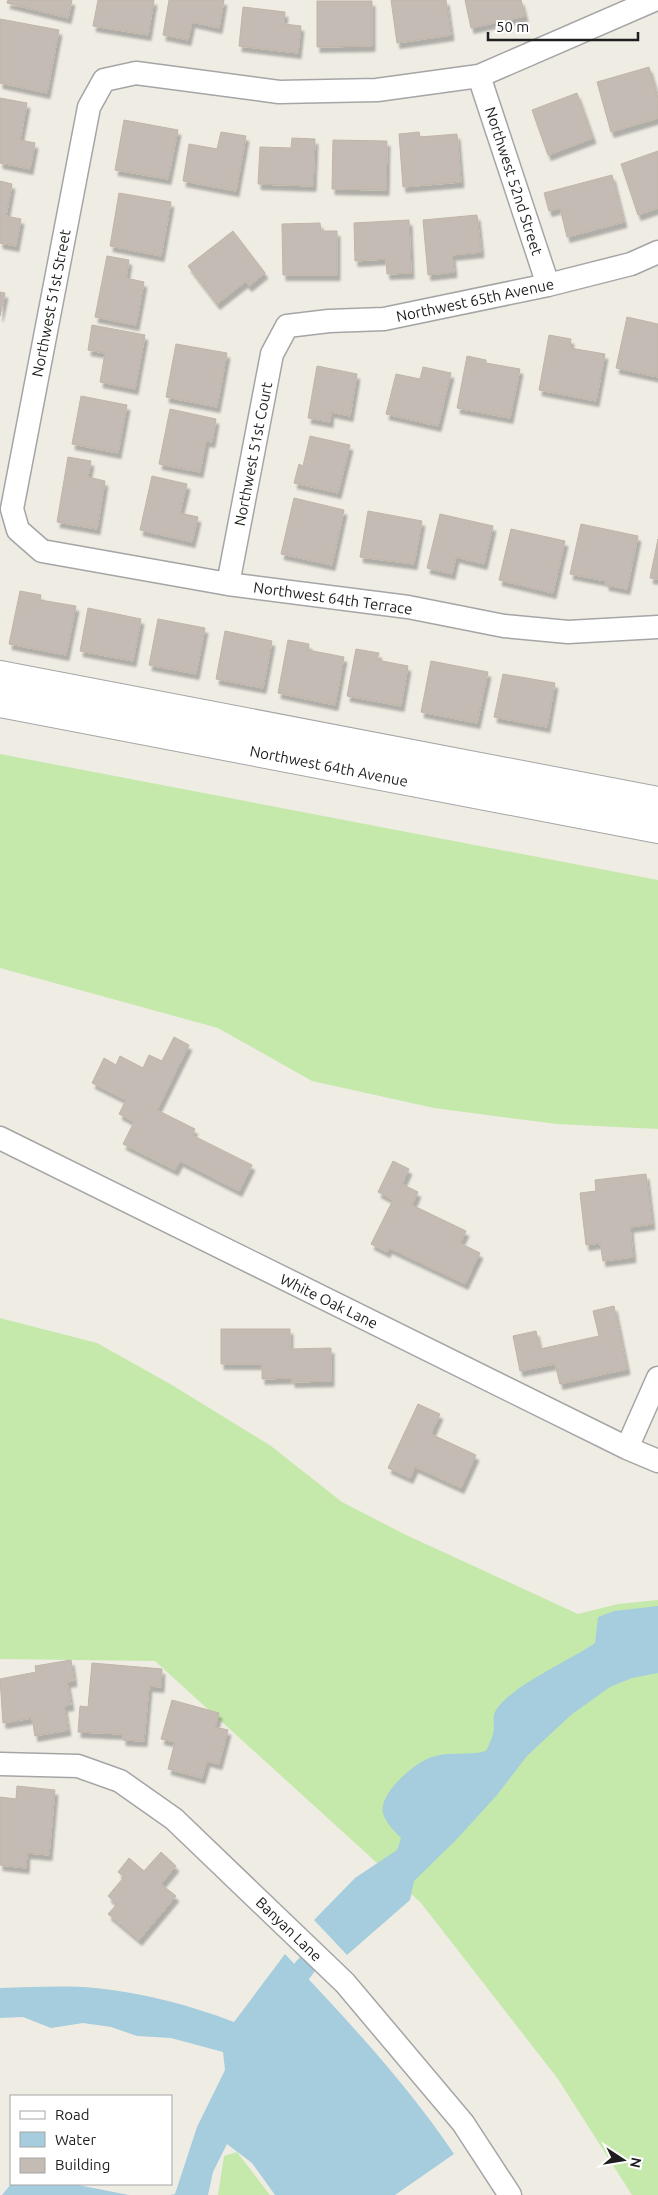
<svg xmlns="http://www.w3.org/2000/svg" width="658" height="2195" viewBox="0 0 658 2195" font-family="Ubuntu,sans-serif">
  <style>
    .grass { fill: #c5e9ab }
    .water { fill: #a5cddd }
    .lines { fill: none; stroke-linecap: round; stroke-linejoin: round }
    .canal { stroke: #a5cddd; stroke-width: 21 }
    .building { fill: #c4bcb4; stroke: #c1b4a7; filter: url(#shadow) }
    .minor-casing { stroke: #a5a5a5; stroke-width: 25 }
    .tertiary-casing { stroke: #a5a5a5; stroke-width: 30 }
    .minor { stroke: #fff; stroke-width: 22 }
    .tertiary { stroke: #fff; stroke-width: 28 }
    .labels { text-anchor: middle; dominant-baseline: central; stroke-width: 5; stroke-linejoin: round; paint-order: stroke }
    .street-label { font-size: 15px; fill: #1e1e1e; stroke: #fff }
  </style>
  <defs>
    <filter id="shadow"><feDropShadow dx="3" dy="5.5" stdDeviation="1" flood-color="#0004"/></filter>
  </defs>
  <rect width="100%" height="100%" fill="#efece4"/>
  <path class="grass" d="M0,754l658,126v249l-101,-5 -123,-16 -122,-27 -94,-53 -218,-60z
    M0,1318l97,25 75,42 99,61 71,56 62,32 174,80 40,-10 40,-4v595h-26l-74,-116 -137,-176 -266,-242 -155,-2z
    M237,2152l33,43h-52l6,-39z"/>
  <path class="water" d="M658,1606v67l-26,5 -22,9 -39,28 -44,41 -30,39 -41,45 -42,41 -4,19 -63,55 -33,-35 41,-42 42,-28 4,-12c-7,-7 -15,-15 -18,-25 -5,-19 32,-51 49,-56 17,-6 36,-1 54,-6 3,-6 7,-14 8,-22 0,-4 -1,-11 0,-15 10,-25 77,-54 101,-71l3,-26 16,-6z
    M285,1954c60,64 120,127 169,200l-59,41h-120l-23,-32 -25,-19 -14,28 -5,23h-38l5,-1 22,-67 28,-57 -2,-18 -52,-14 -34,-2 -26,-9 -28,-4 -32,5 -28,-11 -23,1v-30c31,-1 65,-3 96,0 48,5 93,17 138,34z
    M11,2184h62l56,11h-127z"/>
  <g class="lines">
    <path class="canal" d="M284,1995l21,-28"/>
  </g>
  <path class="building" d="M8,0h64l-4,18 -61,-15z
    M98,0h56l-6,35 -55,-9z
    M169,0h55l-5,28 -27,-6 -4,18 -25,-5z
    M391,0h55l5,35 -54,8z
    M465,0h56l4,16 -54,12z
    M317,1h55v45l-55,1z
    M243,7l42,5 -1,12 17,2 -3,27 -59,-7z
    M0,19l59,11 -12,63 -47,-10z
    M649,67l9,31v20l-47,14 -14,-50z
    M577,93l16,45 -45,17 -16,-45z
    M0,98l27,5 -7,37 15,3 -5,26 -30,-6z
    M124,120l54,10 -10,49 -53,-9z
    M221,132l25,4 -10,55 -53,-10 6,-37 28,5z
    M419,132l1,5 37,-3 4,48 -58,5 -4,-53z
    M292,138l23,1 -2,47 -55,-2 2,-37 31,1z
    M333,140l54,1 -1,49 -54,-1z
    M658,151v57l-20,7 -17,-51z
    M612,175l12,47 -57,15 -7,-29 -11,3 -5,-18z
    M0,181l12,3 -6,32 15,3 -5,27 -16,-3z
    M119,193l52,9 -10,54 -51,-10z
    M477,215l4,37 -29,3 2,17 -26,3 -5,-55z
    M409,220l2,53 -24,1 -1,-15 -31,2 -1,-38z
    M320,223l1,8h16v44h-54l-1,-51z
    M233,231l32,42 -16,13 -4,-4 -28,22 -29,-38z
    M107,256l22,4 -3,18 18,4 -8,43 -41,-8z
    M0,292l5,1 -5,23z
    M627,317l31,7v53l-42,-9z
    M92,325l53,10 -10,54 -35,-7 5,-29 -17,-3z
    M549,335l22,4 -1,9 35,6 -9,47 -57,-11z
    M176,344l51,9 -10,54 -51,-10z
    M467,356l19,4v3l34,6 -10,49 -53,-10z
    M317,366l40,8 -7,42 -19,-4 -1,10 -22,-4z
    M423,367l28,6 -13,53 -52,-12 10,-40 24,5z
    M81,396l46,9 -9,48 -46,-9z
    M170,409l46,10 -4,23 -6,-1 -6,31 -41,-8z
    M310,436l40,9 -12,48 -44,-10 5,-19 4,2z
    M68,457l23,4 -3,16 17,4 -8,48 -40,-7z
    M152,476l35,8 -7,29 18,4 -6,25 -52,-12z
    M294,498l50,12 -12,55 -51,-11z
    M368,511l54,10 -8,43 -54,-7z
    M440,514l53,12 -9,38 -28,-7 -4,17 -25,-6z
    M581,524l57,12 -11,53 -21,-4v-4l-36,-7z
    M511,529l54,12 -12,52 -54,-13z
    M658,539v40l-8,-1z
    M20,591l21,4 -1,5 36,6 -10,49 -57,-11z
    M88,608l53,11 -8,42 -53,-10z
    M158,619l47,9 -9,46 -47,-9z
    M225,631l47,10 -9,47 -47,-9z
    M288,640l21,4 -1,6 36,7 -9,48 -57,-12z
    M356,649l23,4 -2,7 31,6 -7,40 -54,-10z
    M431,661l57,11 -11,51 -56,-11z
    M503,674l52,9 -8,44 -53,-10z
    M174,1037l15,8 -32,65 38,19 -3,6 60,30 -13,26 -59,-30 -5,9 -52,-26 11,-22 -15,-8 7,-14 -34,-17 12,-25 12,7 4,-9 23,12 6,-13 13,6z
    M393,1161l16,8 -7,15 16,8 -6,13 54,26 -6,12 20,10 -15,31 -76,-36 -2,4 -16,-8 22,-44 -15,-8z
    M646,1174l6,50 -22,3 3,30 -30,4 -3,-18 -14,2 -6,-52 16,-2 -1,-11z
    M614,1306l13,63 -67,15 -5,-20 -35,7 -7,-35 23,-5 4,18 59,-13 -6,-25z
    M221,1329h69v20l41,-1v33l-39,1v-4l-30,1v-15h-41z
    M418,1404l22,10 -9,20 45,21 -15,33 -46,-21 -5,11 -22,-10z
    M71,1660l3,21 -7,1 4,23 -7,1 4,24 -33,6 -3,-18 -29,5 -3,-44 36,-7 -1,-6z
    M92,1663l70,6 -1,18 -12,-1 -5,55 -21,-1v-6l-45,-2 2,-26 8,1z
    M172,1700l47,13 -4,14 13,3 -9,34 -12,-3 -5,17 -34,-9 7,-27 -14,-3z
    M17,1786l38,4 -6,65 -22,-2 -1,15 -26,-3v-68l16,2z
    M161,1852l15,14 -15,18 15,12 -37,44 -31,-26 9,-10 -9,-8 16,-19 -6,-5 11,-14 15,13z"/>
  <g class="lines">
    <defs>
      <path id="minor" d="M654,0l-175,76 -102,14 -98,2 -143,-19 -32,7 -15,27 -77,402 6,21 24,21 186,33 180,23 96,19 64,6 90,-5
        M479,76l69,209
        M228,584l44,-230 15,-28 42,-5 55,-2 164,-34 83,-21 27,-12
        M0,1138l627,310 31,13
        M627,1448l31,-70
        M0,1764l78,2 42,15 54,38 171,164 118,140 47,72"/>
      <path id="tertiary" d="M0,675l658,126
        M0,703l658,126"/>
    </defs>
    <use href="#minor" class="minor-casing"/>
    <use href="#tertiary" class="tertiary-casing"/>
    <use href="#minor" class="minor"/>
    <use href="#tertiary" class="tertiary"/>
  </g>
  <g class="labels">
    <g class="street-label">
      <text transform="translate(514 181) rotate(72)">Northwest 52nd Street</text>
      <text transform="translate(475 300) rotate(-12)">Northwest 65th Avenue</text>
      <text transform="translate(51 303) rotate(-79)">Northwest 51st Street</text>
      <text transform="translate(253 454) rotate(-79)">Northwest 51st Court</text>
      <text transform="translate(333 598) rotate(8)">Northwest 64th Terrace</text>
      <text transform="translate(329 766) rotate(11)">Northwest 64th Avenue</text>
      <text transform="translate(329 1301) rotate(26)">White Oak Lane</text>
      <text transform="translate(289 1929) rotate(44)">Banyan Lane</text>
    </g>
  </g>
  <rect x="10" y="2095" width="162" height="90" fill="#ffffff" stroke="#a5a5a5"/>
  <rect x="20" y="2111" width="25" height="8" fill="#ffffff" stroke="#a5a5a5"/>
  <text x="55" y="2120" font-size="15" fill="#1e1e1e">Road</text>
  <rect x="20" y="2132" width="25" height="15" fill="#a5cddd" stroke="#a5a5a5"/>
  <text x="55" y="2145" font-size="15" fill="#1e1e1e">Water</text>
  <rect x="20" y="2158" width="25" height="15" fill="#c4bcb4" stroke="#a5a5a5"/>
  <text x="55" y="2170" font-size="15" fill="#1e1e1e">Building</text>
  <g transform="translate(623 2160) rotate(102)" stroke="#ffffff" stroke-width="4" paint-order="stroke">
  <path d="M0-4L9 19L0 12L-9 19Z" fill="#1e1e1e"/>
  <text y="-8" font-size="14" font-weight="bold" text-anchor="middle" fill="#1e1e1e">N</text>
  </g>
  <path d="M488 32v8h150v-8" fill="none" stroke="#1e1e1e" stroke-width="2.5"/>
  <text x="496" y="32" font-size="15" fill="#1e1e1e" stroke="#ffffff" stroke-width="4" paint-order="stroke">50 m</text>
</svg>
